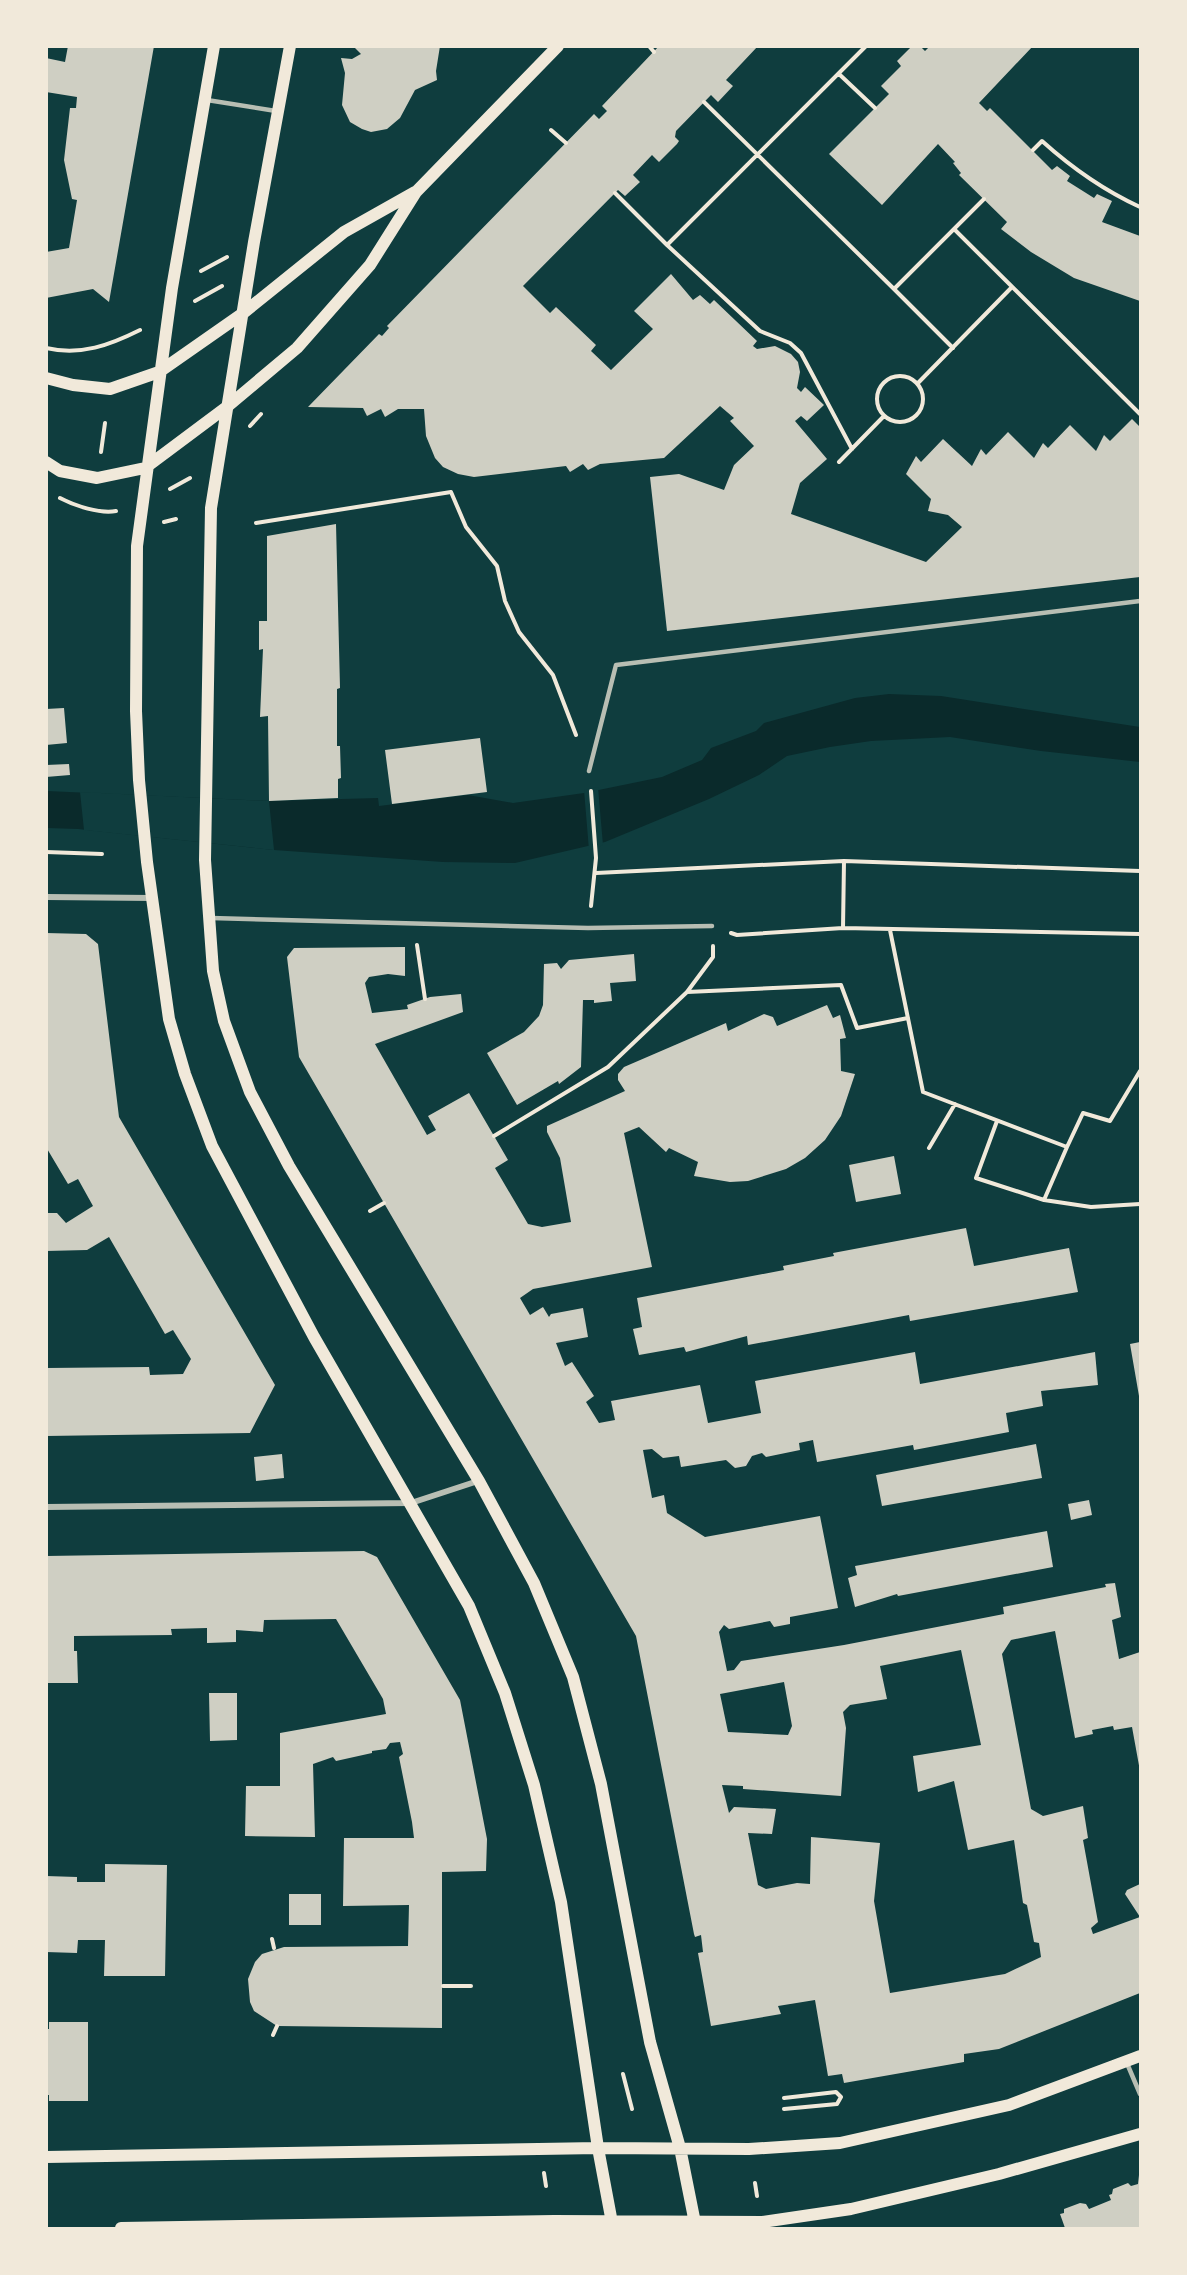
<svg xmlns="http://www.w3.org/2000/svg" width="1187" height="2275" viewBox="0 0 1187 2275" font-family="'Archivo Narrow',sans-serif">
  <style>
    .water { fill: #0a2a2b }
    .pier { fill: #0f3d3e }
    .building { fill: #cfcfc3; fill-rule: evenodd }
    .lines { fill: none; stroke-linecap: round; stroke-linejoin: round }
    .path { stroke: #f1e9da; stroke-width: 4 }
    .service { stroke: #b8beb3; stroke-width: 4.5 }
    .minor { stroke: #b8beb3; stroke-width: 6 }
    .secondary { stroke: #f1e9da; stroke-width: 12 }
  </style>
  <rect width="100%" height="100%" fill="#0f3d3e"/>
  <path class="water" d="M889,694l52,2 199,31v35l-99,-11 -91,-14 -79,4 -41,6 -43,9 -28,19 -50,24 -104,43 -90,21 -72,-1 -169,-12 -196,-21 -31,-1v-37l222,10 109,-3 1,8 89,-11 45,8 71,-10 78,-16 40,-17 9,-12 45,-17 8,-8 91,-25z"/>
  <path class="pier" d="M598,787l5,58 -14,5 -5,-60z
    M80,792l189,9 5,49 -190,-20z"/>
  <path class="building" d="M68,46h86l-45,256 -16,-13 -47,9v-46l23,-4 8,-48 -5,-1 -8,-39 6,-52h6l1,-11 -31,-5v-34l19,4z
    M353,46h87l-4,25 1,9 -22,10 -15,28 -13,11 -16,3 -9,-3 -12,-7 -8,-17 3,-32 -4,-15 11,1 7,-4 2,-1z
    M659,46h99l-32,34 7,6 -15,16 -7,-7 -35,36 -1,6 4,4 -2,3 -18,18 -7,-7 -19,20 7,7 -15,14 -7,-6 -95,96 27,27 6,-6 40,38 -5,6 20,19 42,-41 -19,-18 37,-37 22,26 7,-5 10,9 4,-4 43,41 -4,5 4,3 18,-3 16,8 7,8 2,10 -3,16 4,4 4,-5 19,18 -17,16 -6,-5 -6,5 32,38 -27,24 -9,31 135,48 36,-35 -14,-12 -20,-4 3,-12 -25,-25 10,-18 5,6 22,-23 29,27 9,-17 5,6 22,-23 26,26 9,-15 5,5 22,-23 26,26 8,-16 6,6 22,-22 8,8v150l-473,54 -17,-154 29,-3 45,16 10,-25 20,-19 -24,-25 4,-3 -14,-12 -56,52 -64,6 -12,6 -5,-6 -13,8 -4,-6 -92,11 -16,-3 -15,-7 -8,-9 -9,-22 -2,-27h-26l-13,8 -4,-8 -14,7 -4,-8 -55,-1 71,-73 3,2 7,-8 -2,-2 207,-212 5,5 8,-8 -5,-5z
    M912,46h8l5,5 5,-5h103l-54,57 8,8 3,-3 62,62 5,-4 13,10 -3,5 27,17 3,-4 15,7 -10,21 38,14v65l-66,-23 -43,-26 -30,-23 6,-7 -48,-47 2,-2 -8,-10 2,-1 -17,-18 -56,61 -53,-51 60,-60 -8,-8 20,-20 -4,-5z
    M336,524l4,164 -3,1v57h3l1,32 -3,1v19l-69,3 -1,-85 -8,1 3,-68 -4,1v-29h8v-85z
    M64,708l3,35 -21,2v-36z
    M480,738l7,54 -95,12 -7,-54z
    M69,764l1,11 -24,2v-12z
    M46,933l40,1 12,10 21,173 156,268 -25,48 -204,3v-68l103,-1 1,8 33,-1 8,-15 -18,-29 -8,4 -56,-97 -22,13 -41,1v-38h11l9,10 27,-17 -15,-27 -10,5 -22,-37z
    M405,947v29l-17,-2 -19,3 -4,6 7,30 36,-4 -1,-4 23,-8 31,-3 2,18 -88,32 52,91 9,-5 -8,-14 41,-23 39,67 -13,8 33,56 14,3 29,-5 -11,-64 -13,-26v-6l78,-35 -7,-11v-6l6,-7 102,-44 2,8 36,-17 9,3 4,9 50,-21 6,13 7,-3 6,23 -6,1 1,32 14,3 -14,42 -16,24 -20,18 -19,11 -38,12 -18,1 -36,-6 4,-14 -29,-14 -3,4 -27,-25 -15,6 28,134 -119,22 -13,9 10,17 13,-8 6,10 2,-3 32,-6 5,29 -32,6 9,23 7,-4 22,34 -8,6 13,21 16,-3 -4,-19 89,-16 8,38 53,-10 -6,-32 160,-29 5,32 175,-32 3,33 -57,6 2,15 -37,7 3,19 -95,18 -1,-5 -96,17 -4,-22 -14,3 1,7 -34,7 -4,-4 -10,3 -6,10 -11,2 -9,-8 -45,7 -2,-11 -16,2 -11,-9 -9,1 9,48 12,-3 3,18 38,24 115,-21 18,92 -48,9v7l-16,3 -4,-6 -41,8 -5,-4 -5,7 8,39 7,-1 7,-9 103,-16 160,-31 -1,-7 103,-20 -1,-3 10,-1 6,34 -9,3 7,39 21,-7v119l-8,-44 -18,3 -1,-4 -21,4 1,4 -18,4 -20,-107 -44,9 -9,14 29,155 12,7 40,-10 5,32 -5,2 15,82 -7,6 2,6 47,-17 -15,-23 2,-4 13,-6v109l-141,56 -35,5v8l-120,21 -2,-9 -14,2 -13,-76 -37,6 3,8 -70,12 -13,-73 5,-1 -2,-17 -6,2 -1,-3 -58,-298 -337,-579 -12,-100 7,-9zM961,1650l20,95 -68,11 5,36 36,-11 14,69 46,-10 9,63 4,2 7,37 5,1 2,14 -36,17 -115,19 -16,-92 6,-58 -69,-6 -1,47 -13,-1 -31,6 -8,-4 -10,-52 24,1 4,-25 -42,-2 -5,6 -7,-28 21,1v3l98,7 5,-68 -3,-16 7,-7 37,-6 -7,-33zM784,1682l8,44 -4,9 -60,-3 -8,-38z
    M634,954l2,27 -26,2 2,18 -18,2v-3h-11l-2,67 -22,17 -1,-3 -41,24 -30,-52 37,-21 15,-16 4,-11 1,-41 13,-1 4,6 8,-9z
    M894,1156l7,38 -45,8 -7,-37z
    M966,1228l8,38 95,-18 9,44 -168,29 -1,-6 -161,30 -1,-9 -61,16 -2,-5 -45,8 -6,-26 9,-2 -5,-29 147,-28 -1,-4 51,-10 -1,-3z
    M1140,1342v54h-1l-9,-52z
    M1036,1444l6,34 -160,28 -6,-31z
    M282,1454l2,24 -28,3 -2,-24z
    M1089,1500l3,15 -21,5 -3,-16z
    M1047,1531l6,36 -155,29 -1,-2 -42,13 -7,-29 9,-3 -2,-9z
    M364,1551l13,6 83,143 27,139 -1,32 -44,1v156l-165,-2 -23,-15 -4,-9 -2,-23 7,-17 7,-8 22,-7 124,-1 1,-41 -66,1 1,-68h70l-2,-16 -13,-65 4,-3 -3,-12 -10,1 -4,6 -14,2v2l-36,8 -3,-4 -20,7 2,73 -70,-1 1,-50h34v-53l106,-19 -3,-15 -47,-80 -72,1 -1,12 -27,-2v12l-29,1v-15l-36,1 1,6 -98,1v15h3l1,32h-32v-127z
    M209,1693h28v47l-27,1z
    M105,1864l62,1 -2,111h-61l1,-36h-27l-1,13 -31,-1v-76l31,1v5h28z
    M289,1894h32v31h-32z
    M49,2022h39v79h-39v-6h-3v-66h3z
    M1139,2175l1,53h-75l-5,-14 4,-1v-4l16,-6 6,1 3,5 22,-9 -2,-5 3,-1 1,-5 15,-6 3,3 7,-2z"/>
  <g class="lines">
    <path class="path" d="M649,46l5,6
      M839,74l36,34
      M704,102l190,187 90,-90
      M551,130l15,13
      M1033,150l9,-9c30,27 61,49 98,66
      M615,193l52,52 199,-199
      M954,229l186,185
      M667,245l93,86 30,12 11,10 51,96
      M201,271l26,-14
      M894,289l59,59
      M195,301l27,-15
      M46,348c35,8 64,-3 94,-18
      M877 399a23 23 0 1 1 46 0a23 23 0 1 1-46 0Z
      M918,383l94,-96
      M250,426l11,-12
      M101,452l4,-29
      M839,462l45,-46
      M170,489l20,-11
      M60,498c15,8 40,16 56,13
      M164,522l12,-3
      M256,523l195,-31 15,35 31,39 8,35 14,31 34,43 23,60
      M591,791l5,67 -5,48
      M46,852l56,2
      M596,873l248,-12 296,10
      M843,928l1,-67
      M890,930l33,162 144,55 16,-34 27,8 30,-50
      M731,933l6,2 106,-7 297,6
      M417,945l8,54
      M687,992l154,-7 16,43 51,-10
      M997,1121l-21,57 68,22
      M494,1136l114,-69 79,-75 26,-35v-11
      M1067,1147l-23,53 47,7 49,-3
      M929,1148l26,-44
      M370,1211l14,-8
      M272,1939l2,9
      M443,1986h28
      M273,2035l4,-9
      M623,2074l9,35
      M784,2098l52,-6 5,5 -4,7 -53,5
      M544,2173l2,13
      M755,2183l2,13"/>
    <path class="service" d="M207,100l69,11
      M589,771l27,-106 524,-64
      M211,918l377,10 124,-2
      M1126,2061l14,33"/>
    <path class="minor" d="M46,897l106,1
      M46,1507l365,-4 67,-22"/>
    <path class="secondary" d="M214,46l-42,242 -35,258 -1,165 3,69 8,82 22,157 16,55 27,72 102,191 155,269 36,87 29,92 27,117 37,246 15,80
      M290,46l-36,196 -43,266 -6,352 8,111 11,50 26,71 39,74 190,315 55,102 39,94 28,107 49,258 30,106 16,80
      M46,378l27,7 37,4 49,-17 83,-58 102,-82 71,-40
      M46,462l14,9 37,7 48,-10 83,-62 69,-58 73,-83 46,-73 142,-146
      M46,2157l552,-9 151,1 91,-6 169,-38 131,-49
      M121,2228l433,-7 208,1 89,-13 148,-35 141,-40"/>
  </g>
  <rect width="1187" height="2275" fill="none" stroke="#f1e9da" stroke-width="96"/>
</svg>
